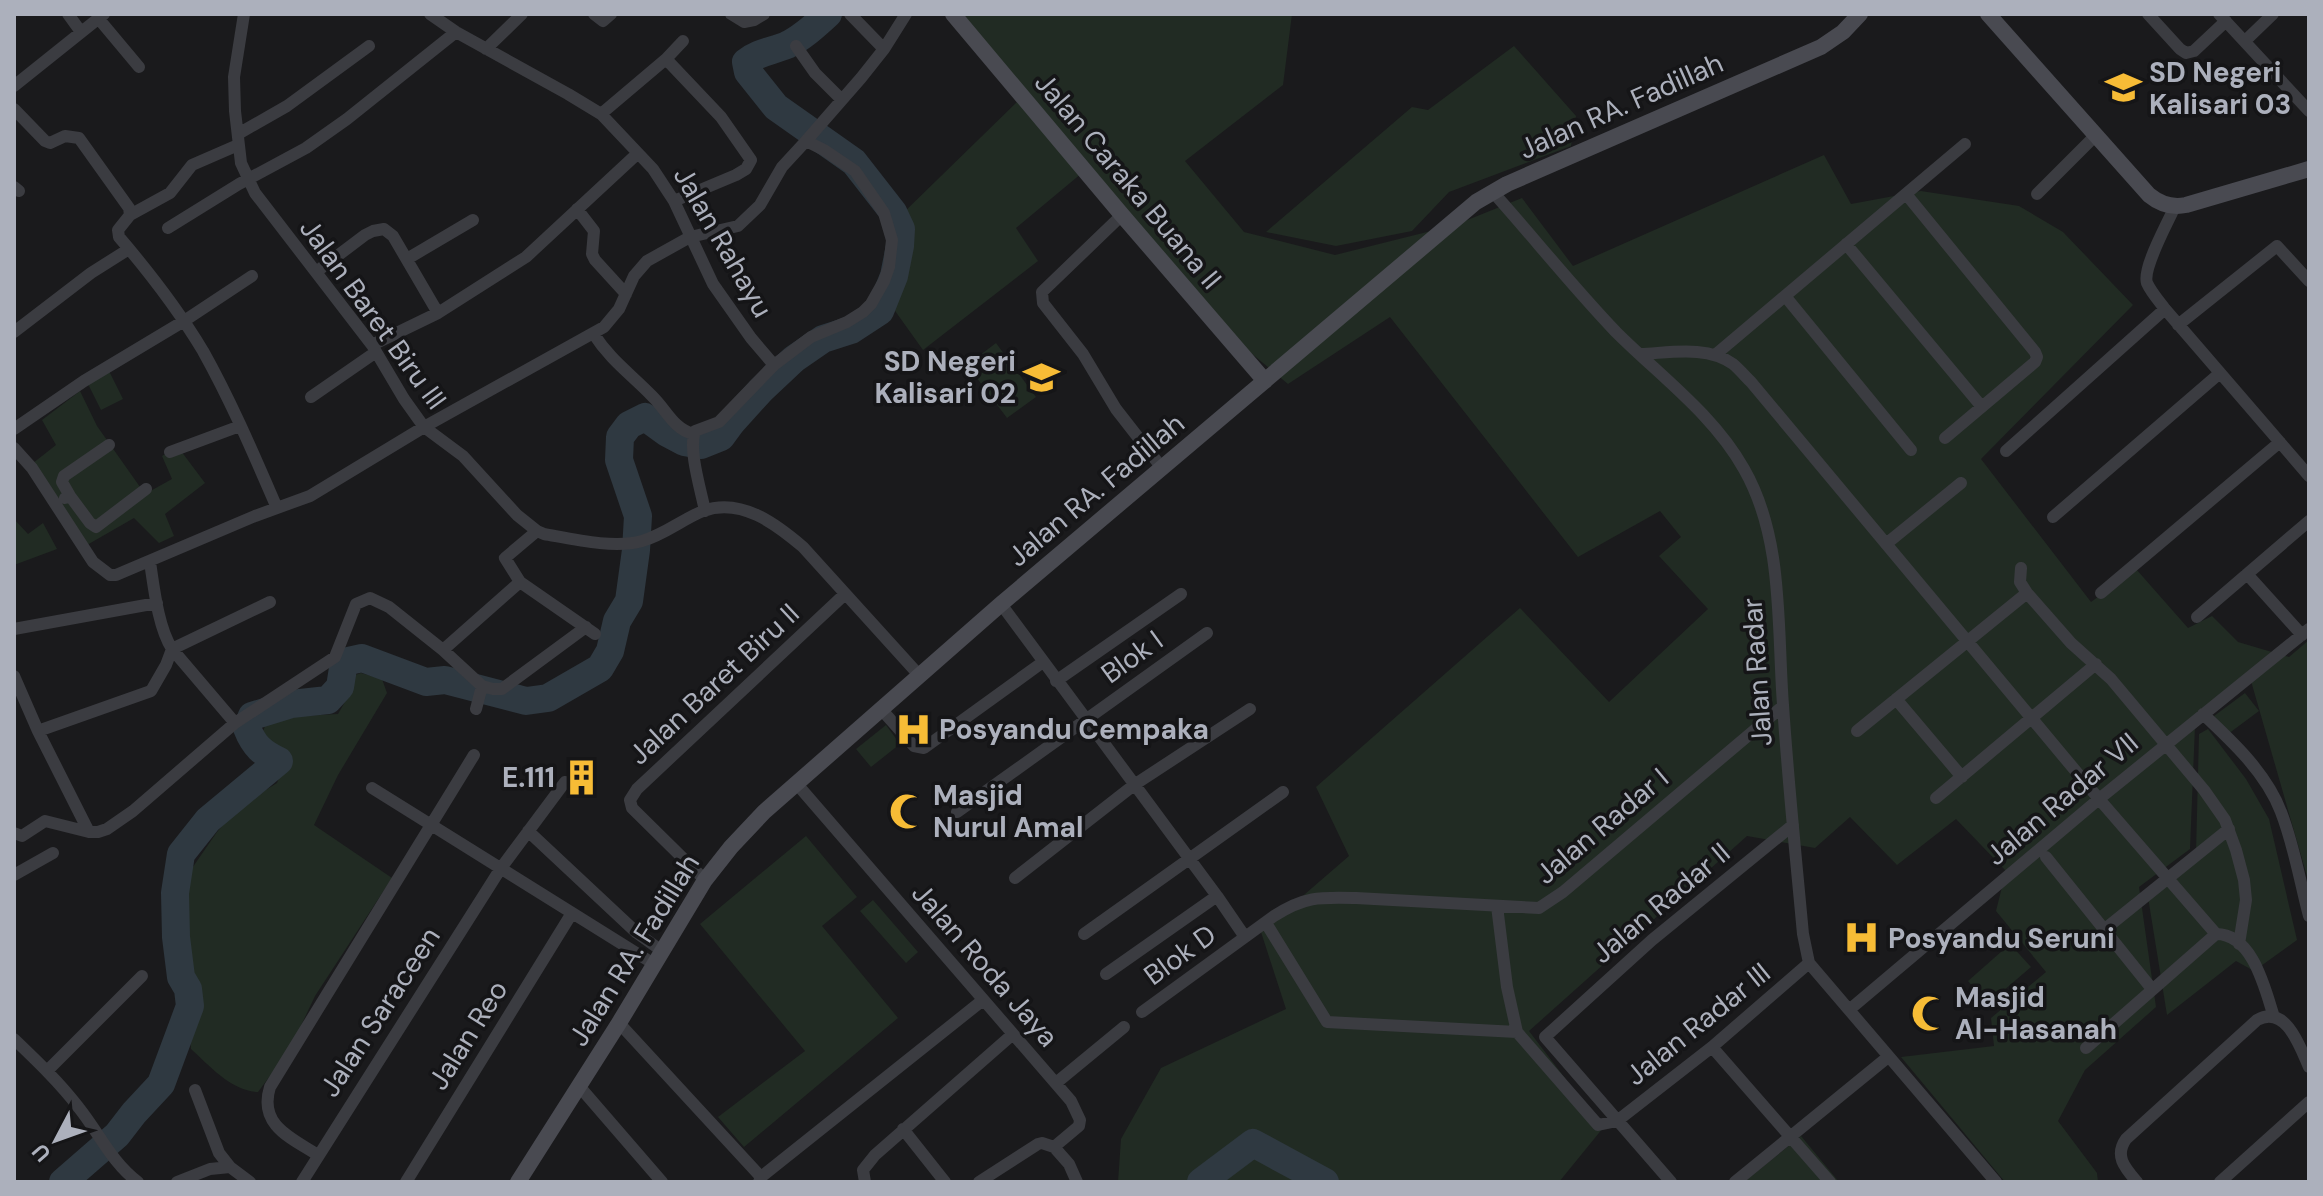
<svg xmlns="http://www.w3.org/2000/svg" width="2323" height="1196" viewBox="0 0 2323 1196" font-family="'DM Sans',sans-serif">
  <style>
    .green { fill: #212b23 }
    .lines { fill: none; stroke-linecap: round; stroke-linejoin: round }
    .river { stroke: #2f3941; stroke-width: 28 }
    .street { stroke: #3b3c41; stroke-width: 12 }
    .secondary { stroke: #494a51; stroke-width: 16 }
    .labels { text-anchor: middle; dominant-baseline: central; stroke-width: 7; stroke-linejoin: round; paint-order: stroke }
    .poi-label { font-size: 28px; font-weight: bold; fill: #acb0bc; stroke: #151517; text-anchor: start }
    .street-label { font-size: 28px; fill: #acb0bc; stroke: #151517 }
  </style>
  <rect width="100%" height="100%" fill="#1a1a1c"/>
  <path class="green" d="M962,14h330l-9,71 -98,76 59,71 91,23 120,-30 67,-27 51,68 251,-111 27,49 70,-13 98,15 44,26 70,73 -152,154 110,143 45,-33 52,59 24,-12 26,26 51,15 20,-17v243l-58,-202 -56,45 -5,123 -51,38 17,120 -71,63 -27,51 39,52 1,9h-93l-104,-125 93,-11 -3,-28 55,-46 -50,-61 10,-40 -50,-52 -59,46 -47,-48 -35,31 -68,-12 -218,195 74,97 -44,54h-441l3,-43 40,-71 125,-59 -25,-77 88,-76 -33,-69 204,-179 89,94 99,-93 -49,-53 22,-19 -21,-26 -82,46 -188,-240 -102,67 -80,-67 -120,-149 -72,60 22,33 -115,89 -35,-49 14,-50 -4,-33 125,-122z
    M1514,46l62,70 -5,30 -122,46 -37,39 -76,15 -70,-14 146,-125 16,3z
    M996,343l40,54 -29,21 -40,-53z
    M109,371l14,28 -22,11 -14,-28z
    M80,391l17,35 48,68 27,-15 -10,-23 16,-9 27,36 -40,31 9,22 -15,7 -25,-25 -47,27 -59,-78 28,-22 -14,-25z
    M14,519l14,15 15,-11 14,26 -43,16z
    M361,673l21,6 5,14 -49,82 -24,50 78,53 -77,118 -25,53 -32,43c-27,-1 -48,-26 -67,-43l-1,-13 4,-18 -8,-116 2,-28 29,-42 21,-25 39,-24 7,-18 -14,-9 -10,-18 6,-14 18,-7 54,-3 8,-14 1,-22z
    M2245,693l14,18 -31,23 -14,-18z
    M886,725l14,19 -29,23 -15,-18z
    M2208,729l38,50 23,40 28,121 -43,31 -18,-10 -69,54 -20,-124 49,-38 3,-119z
    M806,836l51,61 -35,29 76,92 -154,129 -26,-30 87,-66 -105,-127z
    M873,900l45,52 -12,11 -46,-52z
    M2010,944l21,23 -43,37 -20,-23z
    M1801,1136l38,46h-95z"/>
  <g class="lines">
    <path class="river" d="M63,1182l54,-47 17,-22 27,-29 29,-78 -2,-17 -7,-12 -5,-40 -1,-44 6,-39 27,-34 71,-59c-17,-8 -25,-15 -32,-33l5,-12 39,-12 37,-4 12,-13 4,-25 18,-4 64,24 19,-2 81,21 22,-3 52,-30 10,-17 7,-30 12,-20 7,-51 2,-34 -19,-56 1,-23 9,-12 16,-8 22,16 17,9 17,3 20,-8 11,-15 29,-32 33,-31 29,-20 28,-9 29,-19 14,-35 6,-30 1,-17 -8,-17 -39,-50 -78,-55 -28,-35 -2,-10c12,-10 27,-11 41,-17 15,-7 29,-20 41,-31
      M1201,1182l52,-39 72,39"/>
    <path class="street" d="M68,14l13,18
      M244,14l-10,63 1,34 6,52 14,30 117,152 32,54 20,28 39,29 54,59 20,16 7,3c28,5 70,15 98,7 22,-6 41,-22 61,-30 38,-14 73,13 100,36l116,128
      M430,14l26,18 112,62 33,20 52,55 21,32 39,83 38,54 23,27
      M594,14l9,7 8,-7
      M731,14l13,8 10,-2 10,-6
      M850,14l34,35
      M2148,14l32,35 6,4 8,-2 32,-30
      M2219,14l90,97
      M98,18l41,49
      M2245,41l28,-27
      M796,46l19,27 26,26
      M486,49l36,-35
      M666,59l55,58 30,43 -5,9 -10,6 -62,26
      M14,86l90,-72
      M14,109l31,32 5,2 15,-7 14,2 50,70 1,7 -12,15 1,7c30,35 60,74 84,114 28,50 51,104 74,157
      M601,114l65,-55 17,-18
      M238,134l49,-28 82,-60
      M14,187l5,4
      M1492,191c42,47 81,96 124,141 44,44 97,82 128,137 40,70 33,157 39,236 5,76 13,153 20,229l6,29 187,219
      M1906,194l129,158 2,5 -2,5 -90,76
      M2037,194l59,-59
      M2175,206c-7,17 -33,62 -28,77 4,9 12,18 18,26l144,167
      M577,209l17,22 -2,23 3,6 31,34
      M130,215l40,-22 22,-28 46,-20
      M1122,215l-80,77 1,11 40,51 33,55 46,59
      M168,228l71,-44 67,-36 41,-29 109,-87
      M1846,244l136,163
      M407,259l66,-39
      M316,272l49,-37 8,-4 11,-2 9,7 45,77
      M1785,296l126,154
      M2178,325l99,-79 32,35
      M14,332l77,-59 38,-24
      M593,333c18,28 38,41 60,64 14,14 20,31 40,37
      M372,345l66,-32 88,-56 111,-103
      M1640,354c29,-1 67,-9 93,10 6,5 12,12 18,18l348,417 117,135c37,0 49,55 58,83
      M1715,355l250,-211
      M311,397l65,-45
      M14,429l70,-48 100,-60 68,-45
      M14,448l18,20 61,94 17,13h6l139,-59 55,-20 114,-69 180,-100 15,-18 15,-33 13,-15 43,-24 48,-11 22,-21 22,-38 24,-26
      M2006,451l159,-142
      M170,452l70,-26
      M70,496l20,27 6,4 50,-38
      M65,498l5,-2 -8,-14 2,-6 45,-31
      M705,511c-4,-21 -17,-61 -10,-80l24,-9 55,-57 37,-28 36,-15 16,-10 8,-8 13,-23 5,-14 3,-27 -8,-27 -29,-42 -31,-21 -18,-9 55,-63 23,-29 22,-35
      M2053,517l167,-144
      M1886,544l75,-61
      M2021,568l-1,14 7,11 44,50 40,36 93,111 21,30 11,30 8,30 2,20 -7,44
      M2247,574l55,61
      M520,582l75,52
      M2101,593l179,-151
      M1001,604l216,292 28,41
      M2197,617l112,-96
      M14,629l143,-26
      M443,650l77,-68 -15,-24 32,-27
      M14,676l24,55 113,-40 15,-26 6,-16c-14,-22 -18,-61 -22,-87
      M1056,681l125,-87
      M1896,699l66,78
      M476,709l6,-23
      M881,709l33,37 10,2 119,-86
      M2203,714c30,28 64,60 78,98 13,33 19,70 28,104
      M235,723l-63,-74 98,-47
      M38,731l51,101
      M1857,731l170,-138
      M796,783l275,318 9,19 -1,6 -25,21 15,17 8,18
      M372,788l282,176
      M1936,798l160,-134
      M957,812l250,-179
      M528,831l109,102 25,18
      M14,833l8,3 23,-15 44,11h9l9,-3 26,-18 102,-88 100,-66 21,-53 14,-6 19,9 54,43 39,36 11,3h9l84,-62
      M2046,857l106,132
      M14,875l39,-22
      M1015,878l119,-93 116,-76
      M705,880l-73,-72 -2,-8 7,-11 208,-195
      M1497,906l10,81 10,45 81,93 19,-4 95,-74 97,-84
      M1266,923l61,99 190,10
      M2105,929l124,-100
      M1084,934l199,-142
      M1106,974l111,-78
      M1849,1010l250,-211 210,-170
      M1142,1012l132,-96c31,-20 46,-19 82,-18l183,10 24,-16 220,-186
      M619,1023l142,154
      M14,1039c23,22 46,44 65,69 20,25 33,55 59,74
      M1712,1047l118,135
      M2086,1048l130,-114
      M47,1071l95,-95
      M1056,1083l68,-56
      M579,1086l83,96
      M195,1090l24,63 11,14 20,15
      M903,1129l42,53
      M318,1155c-27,-17 -60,-30 -48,-68l204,-332
      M177,1182l33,-13 20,-2
      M302,1182l199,-314 64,-86
      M406,1182l166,-269
      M759,1182l2,-5 222,-177
      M865,1182l-2,-12 12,-15 138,-121
      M979,1182l59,-38 4,-1 12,4
      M1671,1182l-126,-145 107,-97 141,-115
      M1735,1182l153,-125
      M2137,1182c-12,-14 -23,-26 -11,-43l131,-119c29,-16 43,27 52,47
      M2220,1182l89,-80"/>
    <path class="secondary" d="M953,14l169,201 143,166
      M1988,14l161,181c11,9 23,13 37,10l123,-36
      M518,1182l101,-159 86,-143 26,-33 33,-35 237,-208 475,-402 31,-18 314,-137 22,-15 17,-18"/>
  </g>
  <defs>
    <symbol id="school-bare" viewBox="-9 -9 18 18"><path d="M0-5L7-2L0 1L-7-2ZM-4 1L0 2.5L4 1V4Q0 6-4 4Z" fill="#f7bc36" stroke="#151517" stroke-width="2.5" paint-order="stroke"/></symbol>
    <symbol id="hospital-bare" viewBox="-9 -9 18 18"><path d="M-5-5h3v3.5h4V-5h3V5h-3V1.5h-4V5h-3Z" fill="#f7bc36" stroke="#151517" stroke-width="2.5" paint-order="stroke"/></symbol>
    <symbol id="building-bare" viewBox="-9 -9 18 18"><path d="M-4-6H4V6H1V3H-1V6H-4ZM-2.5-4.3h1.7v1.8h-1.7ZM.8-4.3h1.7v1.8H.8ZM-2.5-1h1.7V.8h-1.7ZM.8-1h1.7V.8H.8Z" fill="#f7bc36" stroke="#151517" stroke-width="2.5" paint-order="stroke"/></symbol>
    <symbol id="mosque-bare" viewBox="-9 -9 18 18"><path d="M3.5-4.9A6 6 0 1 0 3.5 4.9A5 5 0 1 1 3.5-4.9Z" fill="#f7bc36" stroke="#151517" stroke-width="2.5" paint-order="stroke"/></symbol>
  </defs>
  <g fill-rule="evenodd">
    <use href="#school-bare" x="2098" y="62" width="51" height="51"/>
    <use href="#school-bare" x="1016" y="352" width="51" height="51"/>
    <use href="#hospital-bare" x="888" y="704" width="51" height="51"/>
    <use href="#building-bare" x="556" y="752" width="51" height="51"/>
    <use href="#mosque-bare" x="882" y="786" width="51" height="51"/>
    <use href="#hospital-bare" x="1836" y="912" width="51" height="51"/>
    <use href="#mosque-bare" x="1904" y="988" width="51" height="51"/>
  </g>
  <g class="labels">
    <g class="poi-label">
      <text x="2149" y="72">SD Negeri<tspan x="2149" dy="32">Kalisari 03</tspan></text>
      <text x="1016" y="361" text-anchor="end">SD Negeri<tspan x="1016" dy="32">Kalisari 02</tspan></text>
      <text x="939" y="729">Posyandu Cempaka</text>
      <text x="555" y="777" text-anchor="end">E.111</text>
      <text x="933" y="795">Masjid<tspan x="933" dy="32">Nurul Amal</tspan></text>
      <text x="1888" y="938">Posyandu Seruni</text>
      <text x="1955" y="997">Masjid<tspan x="1955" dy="32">Al-Hasanah</tspan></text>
    </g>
    <g class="street-label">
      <text transform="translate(1621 106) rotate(-24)">Jalan RA. Fadillah</text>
      <text transform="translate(1128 181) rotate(50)">Jalan Caraka Buana II</text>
      <text transform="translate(723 242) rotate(60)">Jalan Rahayu</text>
      <text transform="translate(373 314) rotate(54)">Jalan Baret Biru III</text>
      <text transform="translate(1096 490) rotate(-40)">Jalan RA. Fadillah</text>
      <text transform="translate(1132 657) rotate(-36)">Blok I</text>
      <text transform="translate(1757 672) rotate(-94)">Jalan Radar</text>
      <text transform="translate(714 684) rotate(-43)">Jalan Baret Biru II</text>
      <text transform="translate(2062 799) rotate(-40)">Jalan Radar VII</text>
      <text transform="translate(1602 826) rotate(-40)">Jalan Radar I</text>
      <text transform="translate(1661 903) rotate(-40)">Jalan Radar II</text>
      <text transform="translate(634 950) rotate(-58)">Jalan RA. Fadillah</text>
      <text transform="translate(1180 955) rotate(-36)">Blok D</text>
      <text transform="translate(985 965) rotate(49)">Jalan Roda Jaya</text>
      <text transform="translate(380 1012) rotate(-57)">Jalan Saraceen</text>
      <text transform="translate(1698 1024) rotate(-39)">Jalan Radar III</text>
      <text transform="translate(468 1035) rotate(-58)">Jalan Reo</text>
    </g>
  </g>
  <rect width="2323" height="1196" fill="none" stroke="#acb0bc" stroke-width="32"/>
  <g transform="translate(56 1140) rotate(229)" stroke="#151517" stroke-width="6" paint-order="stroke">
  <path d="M0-6L14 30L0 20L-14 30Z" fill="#acb0bc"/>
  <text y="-12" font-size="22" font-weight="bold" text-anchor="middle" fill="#acb0bc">U</text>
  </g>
</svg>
